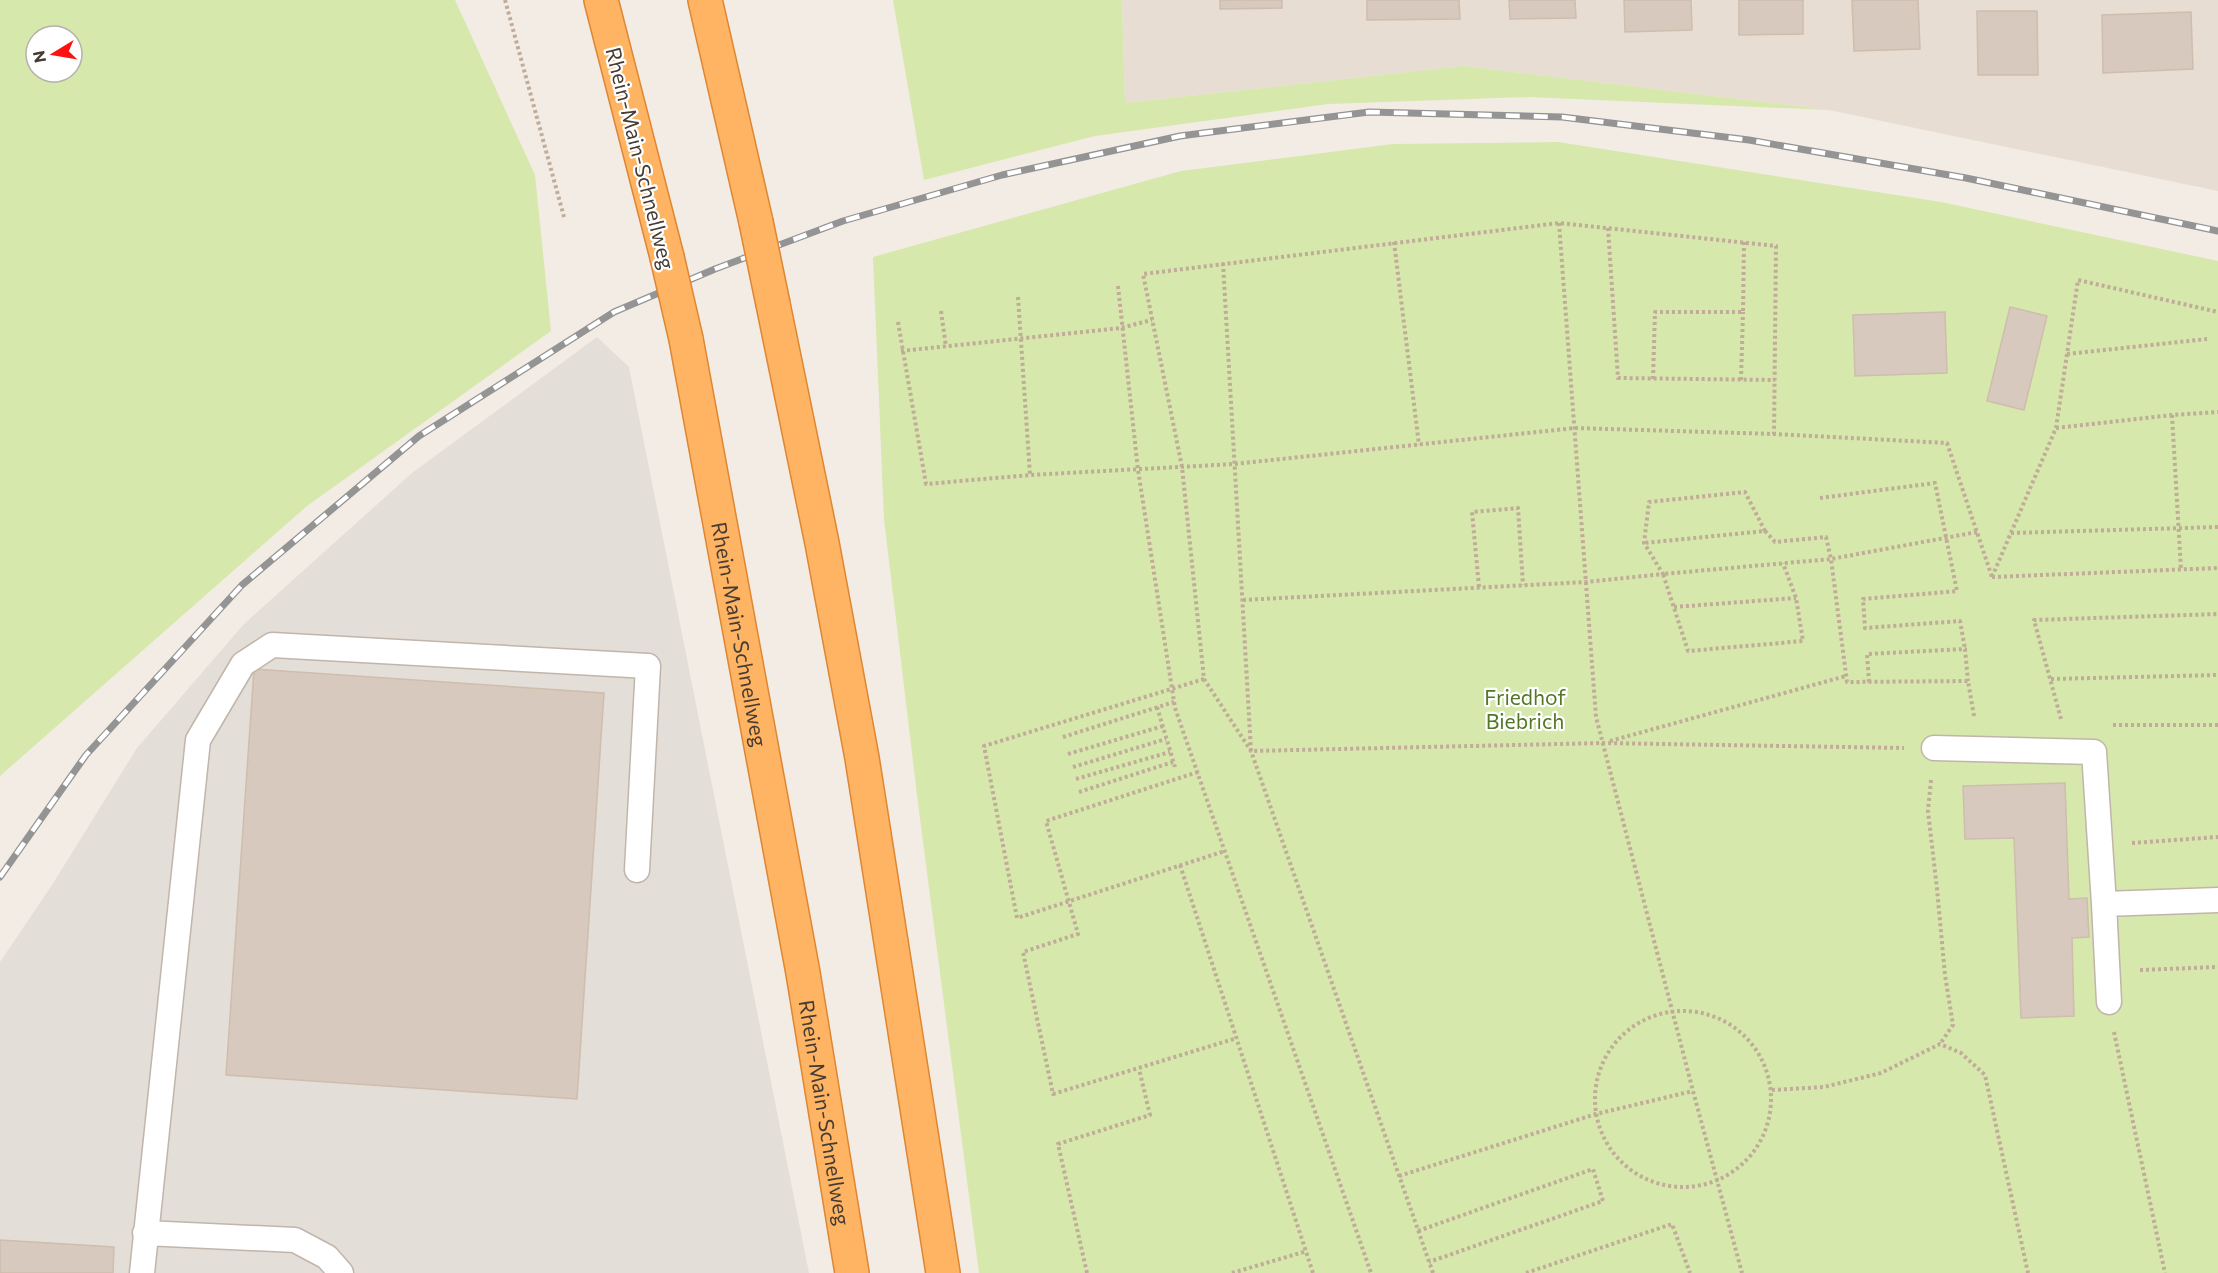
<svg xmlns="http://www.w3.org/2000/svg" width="2218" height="1273" viewBox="0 0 2218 1273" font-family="Commissioner,sans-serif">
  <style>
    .residential { fill: #e7ddd2 }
    .industrial { fill: #e4ded9 }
    .green { fill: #d6e8ac; fill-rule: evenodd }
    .building { fill: #d7c9bd; stroke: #cfbdad; stroke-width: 1.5 }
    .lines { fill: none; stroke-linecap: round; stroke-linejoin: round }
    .lane-casing { stroke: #c1b5aa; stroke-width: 27 }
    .highway-casing { stroke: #df8632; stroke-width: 36 }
    .path { stroke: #c0ac98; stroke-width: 4; stroke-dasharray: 3 3; stroke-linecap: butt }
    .lane { stroke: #fff; stroke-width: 24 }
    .highway { stroke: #ffb463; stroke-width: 33 }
    .rail-casing { stroke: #949494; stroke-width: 7 }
    .rail { stroke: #fff; stroke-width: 4.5; stroke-dasharray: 14; stroke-linecap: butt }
    .highway-bridge-casing { stroke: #df8632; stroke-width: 36; stroke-linecap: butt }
    .highway-bridge { stroke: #ffb463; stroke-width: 33 }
    .labels { text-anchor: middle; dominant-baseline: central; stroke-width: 4.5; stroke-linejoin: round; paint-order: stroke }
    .street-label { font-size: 21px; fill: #453c34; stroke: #fff }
    .park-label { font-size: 21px; fill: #517727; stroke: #fff }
  </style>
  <rect width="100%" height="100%" fill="#f2ece4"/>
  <path class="residential" d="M1122,0h1096v191l-389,-81 -366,-44 -338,37z"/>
  <path class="industrial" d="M597,337l32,30 180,906h-809v-311l52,-77 85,-137 107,-124 168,-151z"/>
  <path class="green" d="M0,0h455l80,175 16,156 -244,175 -307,270zM36,36h36v36h-36z
    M893,0h229l3,103 338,-37 366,44 -300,-13 -201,7 -233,32 -171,44z
    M1558,142l383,60 277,59v1012h-1239l-61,-470 -34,-284 -11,-262 308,-86 212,-27z"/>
  <path class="building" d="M1220,0h62v8l-62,1z
    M1367,0h92l1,19 -93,1z
    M1509,0h66l1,18 -66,1z
    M1624,0h67l1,30 -67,2z
    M1739,0h64v34l-64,1z
    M1852,0h66l2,49 -66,2z
    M1977,11h60l1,64h-60z
    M2191,12l2,57 -90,4 -1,-58z
    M2010,307l37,9 -23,94 -37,-9z
    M1945,312l2,61 -92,3 -2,-61z
    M254,669l350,24 -27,406 -351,-24z
    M2065,783l4,116 18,-1 2,39 -17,1 2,78 -53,2 -7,-180 -49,1 -2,-53z
    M0,1240l114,7 -1,26h-113z"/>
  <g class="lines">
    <defs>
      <path id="lane" d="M1934,748l160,4 10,152 114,-4
        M2104,904l5,98
        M145,1233l150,7 32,17 14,16
        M142,1273l56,-533 45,-76 29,-19 376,21 -11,204"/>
      <g id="highway">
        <path d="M601,0l66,257"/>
        <path d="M705,0l51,222"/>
        <path d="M773,304l49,239 40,215 81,515"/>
        <path id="s1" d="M686,339l117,634 49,300"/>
      </g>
    </defs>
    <use href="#lane" class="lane-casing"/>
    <use href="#highway" class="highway-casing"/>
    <path class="path" d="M505,0l59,217
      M1559,223l37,494 97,374 49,182
      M1608,228l10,150 157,2
      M1394,242l25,203
      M1223,263l28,488 352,-8 301,5
      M1118,286l20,184 37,238 196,565
      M1018,297l12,178
      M941,311l5,36
      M898,322l28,162 104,-9 204,-11 341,-36 199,6 173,9 45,134
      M901,351l220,-23 31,-8
      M2067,354l140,-15
      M1653,379l2,-67h88l1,-70
      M1741,380l2,-68
      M2172,415l9,155
      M2056,428l116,-13 46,-3
      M1820,498l115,-15 22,108 -94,8 2,29 95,-7 5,28
      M1765,531l10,11 51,-5 5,22 -168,15 25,77 115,-10 -7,-43 -13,-35
      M2011,533l207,-6
      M1992,577l64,-149 22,-148 140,32
      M1992,577l226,-9
      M1479,587l-7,-75 46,-4 5,77
      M1243,600l343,-18 77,-8 -19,-31 5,-41 96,-10 20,39 -121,12
      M1674,607l122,-9
      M1204,679l-220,67 33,172 208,-67
      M2051,679l167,-4
      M1869,682l-2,-28 98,-5 3,32
      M1157,707l18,60
      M1974,716l-6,-35 -121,1 -16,-123 146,-27
      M2061,719l-27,-99 184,-6
      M2113,725h105
      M1063,737l111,-35
      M1610,741l236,-65
      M1068,754l95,-28
      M1073,767l93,-28
      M1198,772l-152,49 32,113 -55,18 30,142 184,-56
      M1076,779l94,-27
      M1931,780l-3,31 9,78 8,86 8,50 -13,19
      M1079,792l94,-30
      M2132,843l86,-6
      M1180,865l133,408
      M2140,970l78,-3
      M1595 1099a88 88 0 1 1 176 0a88 88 0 1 1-176 0Z
      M2114,1032l51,241
      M1772,1090l52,-3 57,-14 59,-29 21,9 24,22 43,198
      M1399,1176l197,-62 97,-23
      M1418,1231l175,-62 10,32 -174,61
      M1087,1273l-29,-129 92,-29 -11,-46
      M1232,1273l75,-22
      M1433,1273l-182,-522 -47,-72 -22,-212 -39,-193 416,-51 217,23 -2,188
      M1526,1273l146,-49 18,49"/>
    <use href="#lane" class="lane"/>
    <use href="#highway" class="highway"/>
    <defs>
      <path id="rail" d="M0,877l86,-122 156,-170 177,-149 195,-124 101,-43 128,-48 159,-46 178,-39 189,-24 193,5 187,23 217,38 252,53"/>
    </defs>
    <use href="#rail" class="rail-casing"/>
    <use href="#rail" class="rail"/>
    <defs>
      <path id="highway-bridge" d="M756,222l17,82
        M667,257l19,82"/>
    </defs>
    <use href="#highway-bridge" class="highway-bridge-casing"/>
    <use href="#highway-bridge" class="highway-bridge"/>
  </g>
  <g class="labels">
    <g class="street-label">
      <text transform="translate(641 158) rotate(76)">Rhein-Main-Schnellweg</text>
      <text stroke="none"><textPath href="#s1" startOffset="300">Rhein-Main-Schnellweg</textPath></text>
      <text stroke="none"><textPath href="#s1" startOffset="786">Rhein-Main-Schnellweg</textPath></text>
    </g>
    <g class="park-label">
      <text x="1525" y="696">Friedhof<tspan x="1525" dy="24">Biebrich</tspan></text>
    </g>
  </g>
  <g transform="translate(54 54) rotate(259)"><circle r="28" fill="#ffffff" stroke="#b5b1ae" stroke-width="1.5"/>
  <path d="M0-4.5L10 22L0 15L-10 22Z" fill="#fd1211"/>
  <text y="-9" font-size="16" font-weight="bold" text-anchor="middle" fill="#453c34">N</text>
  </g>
</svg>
